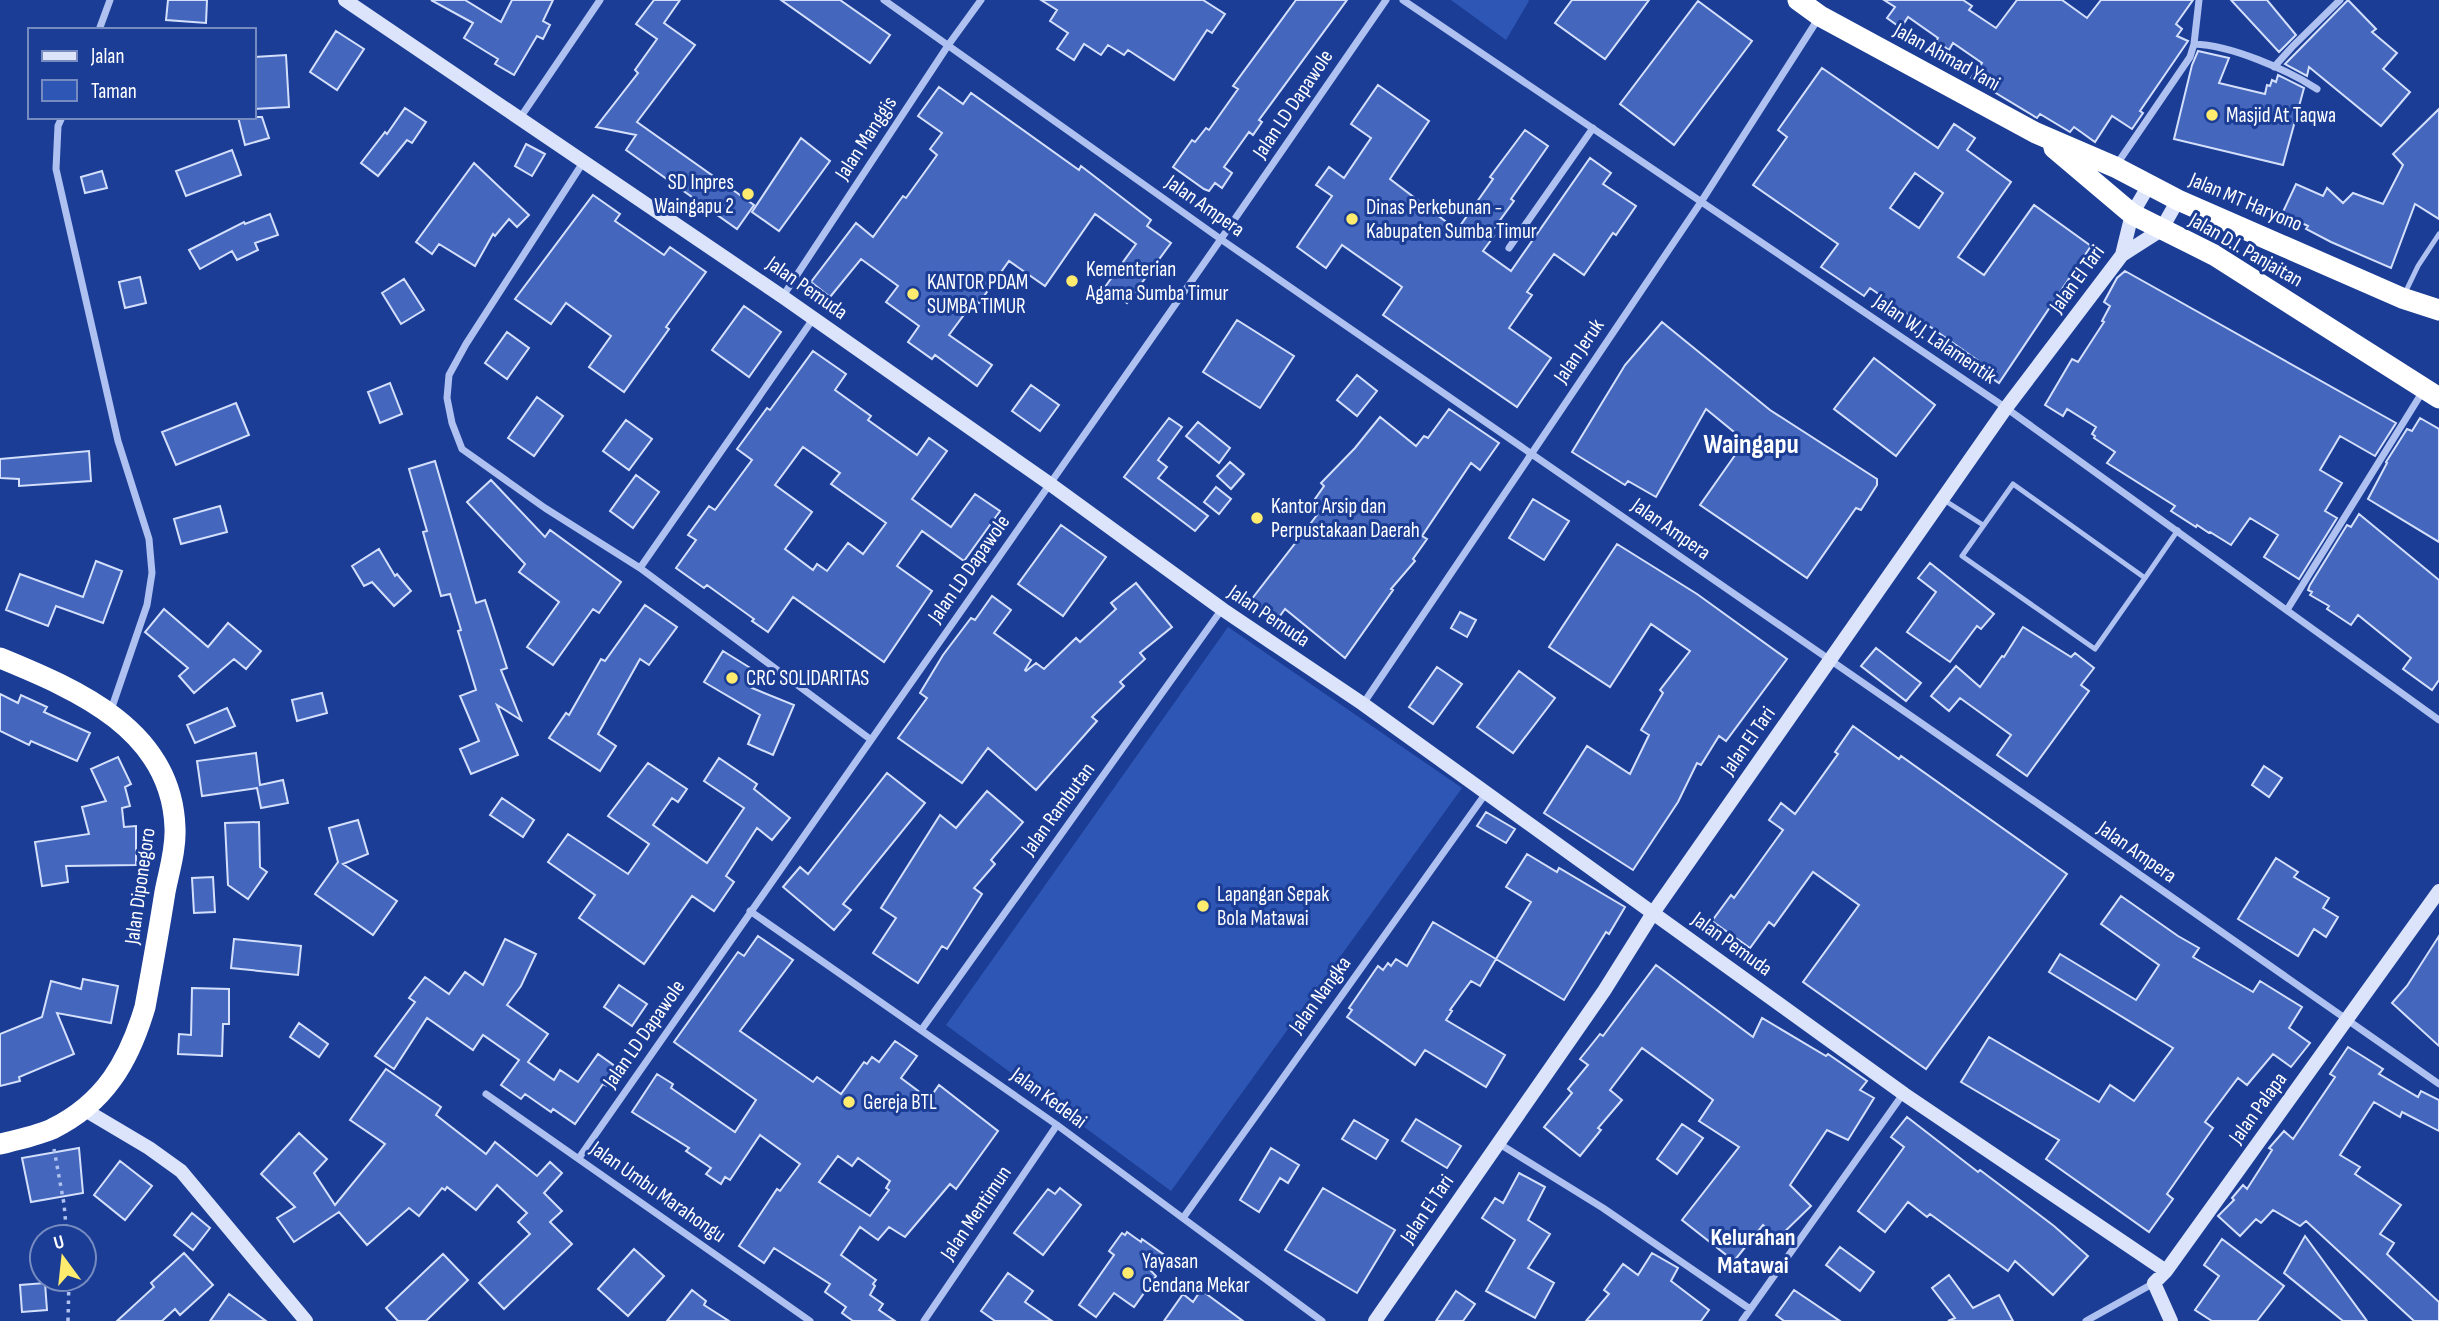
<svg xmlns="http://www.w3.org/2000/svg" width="2439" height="1321" viewBox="0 0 2439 1321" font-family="'Sofia Sans Condensed',sans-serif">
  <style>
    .green { fill: #2e56b4 }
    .building { fill: #4467bd; stroke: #d4e0fb; stroke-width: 2; fill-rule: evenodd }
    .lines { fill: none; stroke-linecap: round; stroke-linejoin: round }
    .path { stroke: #aec1f0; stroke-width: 3.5; stroke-dasharray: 3.5 5; stroke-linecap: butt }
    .lane { stroke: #aec1f0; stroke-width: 5 }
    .street { stroke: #aec1f0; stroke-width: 7 }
    .secondary { stroke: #dbe4fb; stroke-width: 14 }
    .highway { stroke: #fff; stroke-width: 21 }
    .poi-dot { fill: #ffeb6d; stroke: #1b3d96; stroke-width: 2.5 }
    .labels { text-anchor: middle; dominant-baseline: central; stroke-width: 6; stroke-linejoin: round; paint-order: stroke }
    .street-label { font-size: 21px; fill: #fff; stroke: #1b3d96 }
    .poi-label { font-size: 21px; fill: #fff; stroke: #1b3d96; text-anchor: start }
    .quarter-label { font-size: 24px; font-weight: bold; fill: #fff; stroke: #1b3d96 }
    .district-label { font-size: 28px; font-weight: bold; fill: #fff; stroke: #1b3d96 }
  </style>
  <rect width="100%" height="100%" fill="#1b3d96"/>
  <path class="green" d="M1451,0h77l1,1 -23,39z
    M1228,627l234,161 -291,403 -225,-166z"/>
  <path class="building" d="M168,0h39l-1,23 -40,-3z
    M431,0h34l36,22 11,-22h41l-10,21 7,4 -7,14 -6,-3 -23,39 -19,-11 3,-5 -34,-21 9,-15z
    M654,0h26l-16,23 31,22 -58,77 117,83 -17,24 -111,-79 10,-15 -40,-8 42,-54 -3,-3 22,-31 -21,-15z
    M781,0h59l50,35 -20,28z
    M1041,0h162l22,14 -13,19 -5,-3 -33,50 -46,-30 -4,5 -16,-10 -7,10 -17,-11 -10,16 -17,-11 11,-16 -18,-12 7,-11z
    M1296,0h51l-88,120 3,2 -9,13 -4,-3 -25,35 8,6 -10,15 -7,-5 -6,8 -5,-2 -31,-22 19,-27 3,2 11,-14 3,2 29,-41 -5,-3z
    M1572,0h77l-44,59 -50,-36z
    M1884,0h79l9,6 -3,4 27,18 21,-28h45l25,18 14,-18h92l-17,24 6,5 -5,7 11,5 -48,70 3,2 -11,16 -20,-13 -17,26 -21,-15 -4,5 -30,-18 -3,4 -66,-40 11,-15 -29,-20 -4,7 -13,-9 2,-3 -30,-21 -7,11 -14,-10 8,-11z
    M2231,0h36l29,35 -17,17z
    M2348,0l28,29 -4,3 25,21 -14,16 27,23 -29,34 -72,-59 -2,9 -22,-12z
    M1698,1l54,40 -78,104 -54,-41z
    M336,31l28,18 -27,41 -27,-18z
    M2198,51l31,7 -10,25 46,11 2,-9 3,1 2,-6 4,2 2,-7 26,13 -21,77 -109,-26 18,-74z
    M286,55l3,52 -35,2v-52z
    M1822,68l116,80 16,-24 21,14 -8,12 44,32 -53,75 26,18 50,-70 57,41 -92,137 -26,-17 4,-6 -55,-39 -2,2 -50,-35 -6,8 -43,-29 17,-23 -85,-59 34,-48 -9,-7zM1915,173l28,20 -24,35 -29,-20z
    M1378,85l51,36 -39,58 67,51 36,-51 -3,-2 35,-47 23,16 -37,53 3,2 -24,33 4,2 -11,15 28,20 79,-113 21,15 -8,11 33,22 -20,29 -3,-2 -29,42 -30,-21 -27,38 5,3 -23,33 42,30 -34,49 -134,-92 19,-28 -60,-42 -16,23 -29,-21 35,-51 -16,-11 13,-18 15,11 27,-40 -20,-14z
    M939,87l24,17 8,-11 108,77 2,-4 70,54 -4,6 24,17 -44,60 -22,-16 31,-43 -41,-30 -50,72 -36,-25 -30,42 -4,-3 -26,35 43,30 -15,21 -42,-31 -3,4 -24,-17 11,-16 -33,-24 12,-16 -37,-27 -31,38 -19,-15 45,-59 17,14 30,-41 3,2 31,-43 -7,-6 12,-16 -24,-17z
    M405,108l21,14 -14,21 -5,-3 -29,36 -17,-13 24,-31 2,2z
    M2439,109v110l-24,-15 -24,64 -60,-26 -25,-13 2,-3 -26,-12 14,-30 27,12 4,-8 16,15 10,-10 30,11 20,-39 -10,-11z
    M238,117h24l7,21 -24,7z
    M801,138l29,23 -51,70 -27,-19z
    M526,144l19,10 -13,22 -17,-10z
    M232,150l9,25 -55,21 -10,-25z
    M474,163l55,52 -12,12 -8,-8 -14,17 -2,-2 -18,32 -36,-22 -7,10 -16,-12z
    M102,171l5,17 -22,5 -4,-16z
    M593,195l27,19 -5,7 49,34 6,-8 36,25 -40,55 3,2 -45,63 -35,-25 22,-31 -45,-33 -15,21 -36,-25z
    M270,214l8,21 -23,8 3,7 -21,10 -5,-9 -32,18 -11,-19 55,-28 1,2z
    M2125,271l271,152 -21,33 -35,-20 -20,34 22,13 -17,28 12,7 -38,61 -35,-22 14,-22 -28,-17 -19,27 -21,-13 -1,1 -12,-8 -1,2 -25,-16 4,-5 -68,-43 8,-11 -21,-14 1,-2 -3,-2 4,-7 -29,-18 -4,7 -18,-11 27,-46 6,3 26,-40 -2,-1 8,-15 -6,-4 13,-24z
    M140,277l6,26 -21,5 -6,-26z
    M404,279l20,31 -23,14 -19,-31z
    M744,306l37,26 -32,45 -37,-27z
    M1237,320l57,36 -34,52 -57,-36z
    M1662,322l108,88 107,69v6l-16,25 -5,-2 -49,70 -107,-73 45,-64 -39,-32 -50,88 -28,-16 -3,4 -53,-33 53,-87z
    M507,332l22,16 -22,31 -22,-16z
    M813,351l33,23 -11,16 36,26 -3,4 49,35 12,-17 18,13 -35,48 39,28 24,-33 25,17 -36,50 -42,-30 -25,35 35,25 -48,71 -91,-65 -25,35 -16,-11 2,-2 -47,-34 -3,3 -28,-20 20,-28 -8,-5 21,-29 6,4 37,-50 -15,-11 30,-41 3,2zM803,447l37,26 -9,11 55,39 -23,31 -15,-11 -21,28 -10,-7 -4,6 -28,-21 27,-37 -37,-27z
    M1874,358l61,47 -39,51 -62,-47z
    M1357,375l20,16 -20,25 -20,-16z
    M390,383l12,31 -22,9 -12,-31z
    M1031,385l28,20 -19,26 -28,-20z
    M537,397l26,19 -29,40 -26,-18z
    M236,403l13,32 -73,30 -14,-33z
    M1449,409l50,34 -19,27 -9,-7 -49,73 5,3 -14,20 2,2 -24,28 2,1 -48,68 -60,-49 -8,11 -26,-20 66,-85 -9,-6 16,-23 -3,-3 34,-35 25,-31 36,29 8,-10 4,2z
    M1169,418l13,9 -24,33 9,7 -9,11 50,38 -13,15 -71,-54z
    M2420,418l19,11v113l-71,-43 19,-36 -1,-1 21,-33 5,2z
    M626,420l26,19 -23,31 -26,-19z
    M1198,422l32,26 -11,15 -33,-27z
    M89,451l2,30 -72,5v-7l-19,-1v-19z
    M435,461l41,142 9,-3 22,68 -6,2 20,50 -24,-15 21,50 -47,19 -11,-25 19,-8 -19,-45 16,-6 -18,-59 3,-1 -11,-36 -9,2 -18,-64 4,-1 -18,-62z
    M1230,462l14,12 -13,15 -14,-13z
    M636,475l23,17 -26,36 -23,-17z
    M491,480l54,57 5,-7 71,52 -22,31 -6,-4 -40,56 -26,-18 32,-45 -40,-30 6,-8 -58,-62z
    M1216,487l15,12 -12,15 -15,-12z
    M1533,499l36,22 -25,39 -35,-22z
    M220,506l7,26 -46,12 -7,-25z
    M2359,514l80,66v100l-7,10 -29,-21 8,-11 -53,-43 -7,10 -24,-16 2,-3 -19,-11 2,-3 -4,-2 2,-5 37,-60 4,2z
    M1061,525l45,32 -43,59 -45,-32z
    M1617,544l80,50 90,65 -61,82 -7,-5 -18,29 -4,-2 -19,39 -45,68 -89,-57 43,-67 43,28 19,-39 -8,-5 22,-37 -3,-3 30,-39 -39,-27 -41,63 -61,-40z
    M379,549l16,27 2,-2 14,17 -17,15 -22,-24 -8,4 -12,-20z
    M96,561l26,10 -19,52 -47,-17 -8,20 -42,-16 14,-36 63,23z
    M1930,563l64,51 -13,15 -4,-3 -27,36 -43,-30 29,-40 -18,-14z
    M1136,583l36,44 -32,26 5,6 -25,23 4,4 -32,31 5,4 -61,69 -48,-42 -26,35 -64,-45 29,-40 -7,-5 23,-38 28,-37 4,2 17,-24 19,14 -17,23 37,27 -6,10 1,1 10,-8 8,6 32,-31 4,4 36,-33 -5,-6z
    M645,605l32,22 -28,38 -9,-6 -42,75 18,12 -16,25 -51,-33 17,-25 3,2 32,-56 4,2z
    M164,609l44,38 20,-24 33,28 -15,18 -12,-10 -40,34 -15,-17 9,-8 -43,-36z
    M1460,612l16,8 -9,17 -16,-9z
    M2023,627l48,30 4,-4 19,15 -13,17 8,6 -62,85 -30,-21 14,-20 -51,-37 -11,13 -18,-15 25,-30 24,21 22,-31 2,1z
    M1876,648l45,35 -15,18 -45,-35z
    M723,651l37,23 -8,14 42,17 -21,50 -25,-11 12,-29 -56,-33z
    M1437,667l25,17 -29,40 -24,-17z
    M1519,671l36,27 -42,55 -36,-26z
    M322,693l5,20 -30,8 -5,-21z
    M0,694l18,9 3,-8 26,12 -3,5 46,21 -13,28 -46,-20 -2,4 -29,-14z
    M227,708l8,18 -40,17 -8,-18z
    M1853,726l46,33 2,-3 166,118 -141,195 -123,-87 56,-77 -46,-33 -39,54 -5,-4 -19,26 -38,-27 19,-26 3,3 49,-68 -14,-10 12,-17 14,11 43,-60 -3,-2z
    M256,753l4,32 23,-5 5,23 -27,5 -4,-20 -55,8 -5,-35z
    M118,757l13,27 -6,3 5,19 -8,2 2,19 12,-1v39l-70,1 2,16 -26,4 -7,-44 54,-8 -7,-27 24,-6 -15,-32z
    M719,758l38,26 -3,5 36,29 -18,22 -15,-12 -31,48 8,6 -20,29 -22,-15 -48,68 -65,-46 16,-23 -47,-33 20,-28 60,40 21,-30 -41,-28 40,-53 39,26 -9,13 -6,-4 -19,27 54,38 37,-55 -40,-27z
    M2264,766l18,12 -13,19 -17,-12z
    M887,773l38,30 -82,101 8,6 -17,20 -51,-43 17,-20 8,7z
    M987,791l36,31 -32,38 4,4 -21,24 8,6 -35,55 -5,-3 -24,37 -45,-30 23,-35 -15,-10 59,-93 16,13z
    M502,798l32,22 -11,17 -33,-22z
    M1486,812l29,17 -9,14 -29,-17z
    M358,820l10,34 -25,10 54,37 -24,34 -58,-41 23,-32 -9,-34z
    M259,822l1,45 7,5 -19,27 -20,-14 -3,-62z
    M1527,854l30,18 2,-4 66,39 -16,27 -3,-2 -42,68 -68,-41 35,-57 -25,-15z
    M2276,858l22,14 -4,5 35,21 -6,10 15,9 -12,20 -12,-8 -16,27 -60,-37z
    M213,877l2,35 -21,1 -2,-35z
    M2121,896l57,40 21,12 -6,9 60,35 7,-11 42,26 -13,21 21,15 -19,24 -18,-13 -26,31 -9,-7 -33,44 8,6 -46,66 6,5 -24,33 -103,-73 13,-19 -98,-58 28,-45 110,65 11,-17 24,16 39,-53 -124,-76 11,-18 76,46 23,-35 -58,-41z
    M1433,922l63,37 -16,27 -9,-5 -21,29 2,1 -6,9 59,35 -19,32 -61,-37 -10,15 -68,-48 5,-7 -3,-2 29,-42 5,4 5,-7 3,3 5,-7 11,7z
    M758,936l35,24 -53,71 73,51 4,-5 24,17 23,-32 3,2 5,-7 7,5 16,-21 22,15 -16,22 28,21 10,-14 59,46 -42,58 -6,-5 -45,53 -16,-10 -11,13 -18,-13 -19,28 35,25 -3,4 2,2 -5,9 13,9 -4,6 16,11h-42l-11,-8 4,-6 -21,-15 5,-8 -56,-36 -10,15 -25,-17 38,-57 3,2 20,-27 -40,-29 -30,45 -5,-3 -4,7 -15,-10 5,-6 -25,-17 3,-3 -57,-36 25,-38 16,10 -2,4 64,44 21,-32 -82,-58 64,-90 6,4zM838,1156l14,10 6,-8 32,23 -4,7 3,2 -19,26 -51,-34z
    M2439,936v110l-47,-43 15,-17z
    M234,939l67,7 -3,29 -67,-7z
    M505,939l31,15 -15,32 -14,19 41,29 -20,28 26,18 6,-10 18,12 20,-28 21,15 -12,17 -4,-2 -28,40 -22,-15 -2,3 -26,-18 -4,5 -20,-14 18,-25 -36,-25 -10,15 -46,-32 -33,51 -19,-13 40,-54 -6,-4 16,-21 24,17 16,-22 18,13z
    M1656,965l97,72 9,-19 64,38 2,-2 39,27 -7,9 14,8 -26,42 -21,-10 -37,55 21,21 -34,33 -14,-14 -29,36 -52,-41 57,-73 -40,-26 14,-21 -71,-52 -32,42 12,10 -24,28 3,2 -21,26 -36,-29 28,-34 -4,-4 20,-24 -8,-6 20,-25 3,2z
    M83,979l35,7 -7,37 -54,-10 17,41 -55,23 1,4 -20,5v-52l42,-17 9,-36 30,8z
    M619,985l28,19 -15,22 -28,-19z
    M192,988l37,1v35h-6l-1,32 -44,-2 1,-20 12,1z
    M299,1023l29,21 -9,13 -29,-20z
    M2348,1047l35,22 -4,5 39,23 3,-6 18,9v31l-37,-19 -2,5 -26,-15 -34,53 20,12 -5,7 46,31 -21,29 14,9 -7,11 52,48v19h-25l-108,-100 -6,5 -27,-16 -12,13 -5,-4 -16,17 -22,-20 16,-16 -2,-2 11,-13 4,4 25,-39 -3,-2 15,-17 9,8 42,-62 -5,-3z
    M386,1069l55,38 -5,8 50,39 9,-12 42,34 13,-14 12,11 -18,20 18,18 -12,11 22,22 -68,65 -25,-26 51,-49 -12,-12 9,-9 -30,-28 -21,25 -29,-23 -2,3 -3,-2 -23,28 -10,-8 -42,37 -28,-33 -45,30 -17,-24 18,-11 -34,-33 38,-41 28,26 -13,14 21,32 50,-61 -35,-24z
    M1907,1117l71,55 2,-2 74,56 34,30 -35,39 -38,-34 -7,10 -78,-57 -3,3 -19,-15 -23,30 -27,-21 46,-64 -13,-10z
    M1416,1119l45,27 -14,22 -45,-27z
    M1354,1120l34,20 -12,19 -34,-20z
    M1682,1124l21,14 -26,36 -20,-15z
    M79,1148l4,45 -52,9 -9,-44z
    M1271,1148l28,17 -11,18 -8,-5 -21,34 -19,-12z
    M120,1161l32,25 -27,34 -31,-25z
    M1519,1173l26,14 -17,33 22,14 -22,34 26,15 -19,35 -49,-27 29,-51 -33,-22 13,-20 8,5z
    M1060,1188l21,17 -38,50 -29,-22 34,-44 7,5z
    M1323,1188l72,42 -38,63 -72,-43z
    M192,1213l18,15 -17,22 -19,-15z
    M1127,1232l14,10 1,-3 21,15 -12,17 5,5 -22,31 -20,-14 -18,24 -17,-12 35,-50 -5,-4 13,-18 3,2z
    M2305,1236l62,85h-24l-59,-48z
    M2222,1239l62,47 -27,35h-45l-17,-11 24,-34 -15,-11z
    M1840,1247l34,25 -14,19 -34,-26z
    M634,1249l30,27 -36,40 -30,-27z
    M184,1253l29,32 -33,30 -5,-6 -13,12h-45l37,-34 -3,-4z
    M1652,1253l26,15 -7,13 38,29 -8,11h-115l23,-27 -5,-4 19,-26 15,11z
    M443,1254l25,26 -42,41h-28l-12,-13z
    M1008,1273l25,18 -8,11 27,19h-57l-14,-10z
    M1949,1275l24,33 26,-13 14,26h-65l7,-3 -23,-30z
    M45,1283l2,27 -25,2 -2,-27z
    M692,1290l14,11 -2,4 25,16h-62z
    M1201,1290l42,31h-79l19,-27 10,8z
    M1794,1290l46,31h-56l-8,-6z
    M1456,1291l19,13 -12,17h-27z
    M229,1294l37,27h-56z"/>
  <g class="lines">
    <path class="path" d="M54,1149l10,55 3,33
      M68,1321l1,-42"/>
    <path class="lane" d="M2404,295l14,-29 21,-32
      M2013,484l132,94 -50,71 -133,-93z
      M1944,500l39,25
      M2145,578l33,-48"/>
    <path class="street" d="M884,0l338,240 841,581 376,263
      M1403,0l603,408 433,312
      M99,30l11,-30
      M2194,44c36,1 92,25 123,45
      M2274,67l19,-21 47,-46
      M62,117l-4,9 -2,43 62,272 31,98 3,34 -5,32 -36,105
      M520,118l80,-118
      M584,161l-118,183 -17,31 -2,23 5,25 10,26 83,59 95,60 230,171
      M2117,164l73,-107 4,-13 5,-44
      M1509,248l84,-120
      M783,296l166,-252 32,-44
      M640,568l173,-249
      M2287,610l136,-219
      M1363,704l338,-502 117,-183
      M750,911l307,214 265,196
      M922,1029l300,-420
      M486,1094l324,227
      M1498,1143l105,65 147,101
      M579,1158c268,-387 541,-770 807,-1158
      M1183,1218l303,-425
      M924,1321l133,-196
      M1742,1321l161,-227
      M2086,1321l68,-38"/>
    <path class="secondary" d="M345,0l438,297 267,187 172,125 141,95 541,390 262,177
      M2122,255l39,-25 17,-30
      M85,1110l64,38 32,23 125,150
      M1375,1321l229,-330 49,-78 353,-505 116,-153 10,-41 17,-29
      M2171,1321l-17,-38 12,-12 273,-380"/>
    <path class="highway" d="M1798,0l22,16 216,117 79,34 63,33 224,98 37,12
      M2054,148l78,66 82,41 225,143
      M0,658c78,32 172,72 175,170 1,22 -6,43 -10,64 -6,38 -13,77 -20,115 -16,54 -40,96 -93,122 -16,7 -35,11 -52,15"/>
  </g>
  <g class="poi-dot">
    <circle cx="2212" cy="115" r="7"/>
    <circle cx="748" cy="194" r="7"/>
    <circle cx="1352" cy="219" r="7"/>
    <circle cx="1072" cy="281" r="7"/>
    <circle cx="913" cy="294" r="7"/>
    <circle cx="1257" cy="518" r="7"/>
    <circle cx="732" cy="678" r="7"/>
    <circle cx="1203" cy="906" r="7"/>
    <circle cx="849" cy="1102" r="7"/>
    <circle cx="1128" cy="1273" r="7"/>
  </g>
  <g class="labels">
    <g class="street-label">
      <text transform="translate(1947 57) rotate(29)">Jalan Ahmad Yani</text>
      <text transform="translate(1293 104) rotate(-56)">Jalan LD Dapawole</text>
      <text transform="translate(866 138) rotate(-57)">Jalan Manggis</text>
      <text transform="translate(2246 202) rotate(23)">Jalan MT Haryono</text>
      <text transform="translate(1205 206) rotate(35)">Jalan Ampera</text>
      <text transform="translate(2246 250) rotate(30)">Jalan D.I. Panjaitan</text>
      <text transform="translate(2077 279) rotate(-54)">Jalan El Tari</text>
      <text transform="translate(807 288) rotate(35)">Jalan Pemuda</text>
      <text transform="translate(1935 339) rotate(34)">Jalan W.J. Lalamentik</text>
      <text transform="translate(1579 351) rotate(-56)">Jalan Jeruk</text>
      <text transform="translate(1671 529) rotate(35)">Jalan Ampera</text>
      <text transform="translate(969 569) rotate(-55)">Jalan LD Dapawole</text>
      <text transform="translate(1269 616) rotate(34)">Jalan Pemuda</text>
      <text transform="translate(1748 741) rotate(-55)">Jalan El Tari</text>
      <text transform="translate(1058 809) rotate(-54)">Jalan Rambutan</text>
      <text transform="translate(2137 852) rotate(35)">Jalan Ampera</text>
      <text transform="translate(140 886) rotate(-82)">Jalan Diponegoro</text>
      <text transform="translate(1732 944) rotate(36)">Jalan Pemuda</text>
      <text transform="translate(1320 995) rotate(-54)">Jalan Nangka</text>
      <text transform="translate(644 1034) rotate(-55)">Jalan LD Dapawole</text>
      <text transform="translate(1049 1098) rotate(36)">Jalan Kedelai</text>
      <text transform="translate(2258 1108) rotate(-54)">Jalan Palapa</text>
      <text transform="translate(658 1192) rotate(35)">Jalan Umbu Marahongu</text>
      <text transform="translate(1427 1209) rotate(-56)">Jalan El Tari</text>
      <text transform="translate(976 1213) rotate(-56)">Jalan Mentimun</text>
    </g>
    <g class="poi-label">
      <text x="2226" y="115">Masjid At Taqwa</text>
      <text x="734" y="182" text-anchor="end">SD Inpres<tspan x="734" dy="24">Waingapu 2</tspan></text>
      <text x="1366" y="207">Dinas Perkebunan -<tspan x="1366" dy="24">Kabupaten Sumba Timur</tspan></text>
      <text x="1086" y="269">Kementerian<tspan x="1086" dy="24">Agama Sumba Timur</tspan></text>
      <text x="927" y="282">KANTOR PDAM<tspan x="927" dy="24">SUMBA TIMUR</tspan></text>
      <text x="1271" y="506">Kantor Arsip dan<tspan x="1271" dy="24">Perpustakaan Daerah</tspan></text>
      <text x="746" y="678">CRC SOLIDARITAS</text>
      <text x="1217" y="894">Lapangan Sepak<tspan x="1217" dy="24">Bola Matawai</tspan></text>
      <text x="863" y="1102">Gereja BTL</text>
      <text x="1142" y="1261">Yayasan<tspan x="1142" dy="24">Cendana Mekar</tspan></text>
    </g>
    <g class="quarter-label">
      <text x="1753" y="1237">Kelurahan<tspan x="1753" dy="28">Matawai</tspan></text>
    </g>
    <g class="district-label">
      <text x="1751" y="444">Waingapu</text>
    </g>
  </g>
  <rect x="28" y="28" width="228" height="91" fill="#1b3d96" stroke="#768bc0" stroke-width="2"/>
  <rect x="42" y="51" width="35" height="10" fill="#dbe4fb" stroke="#768bc0" stroke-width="2"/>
  <text x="91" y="63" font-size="21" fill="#ffffff">Jalan</text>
  <rect x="42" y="80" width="35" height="21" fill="#2e56b4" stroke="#768bc0" stroke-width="2"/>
  <text x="91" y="98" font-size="21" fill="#ffffff">Taman</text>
  <g transform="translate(63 1258) rotate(345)"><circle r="33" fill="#1b3d96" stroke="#768bc0" stroke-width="2"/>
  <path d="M0-5L12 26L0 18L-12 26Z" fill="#ffeb6d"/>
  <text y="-10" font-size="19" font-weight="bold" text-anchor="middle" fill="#ffffff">U</text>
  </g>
</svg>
